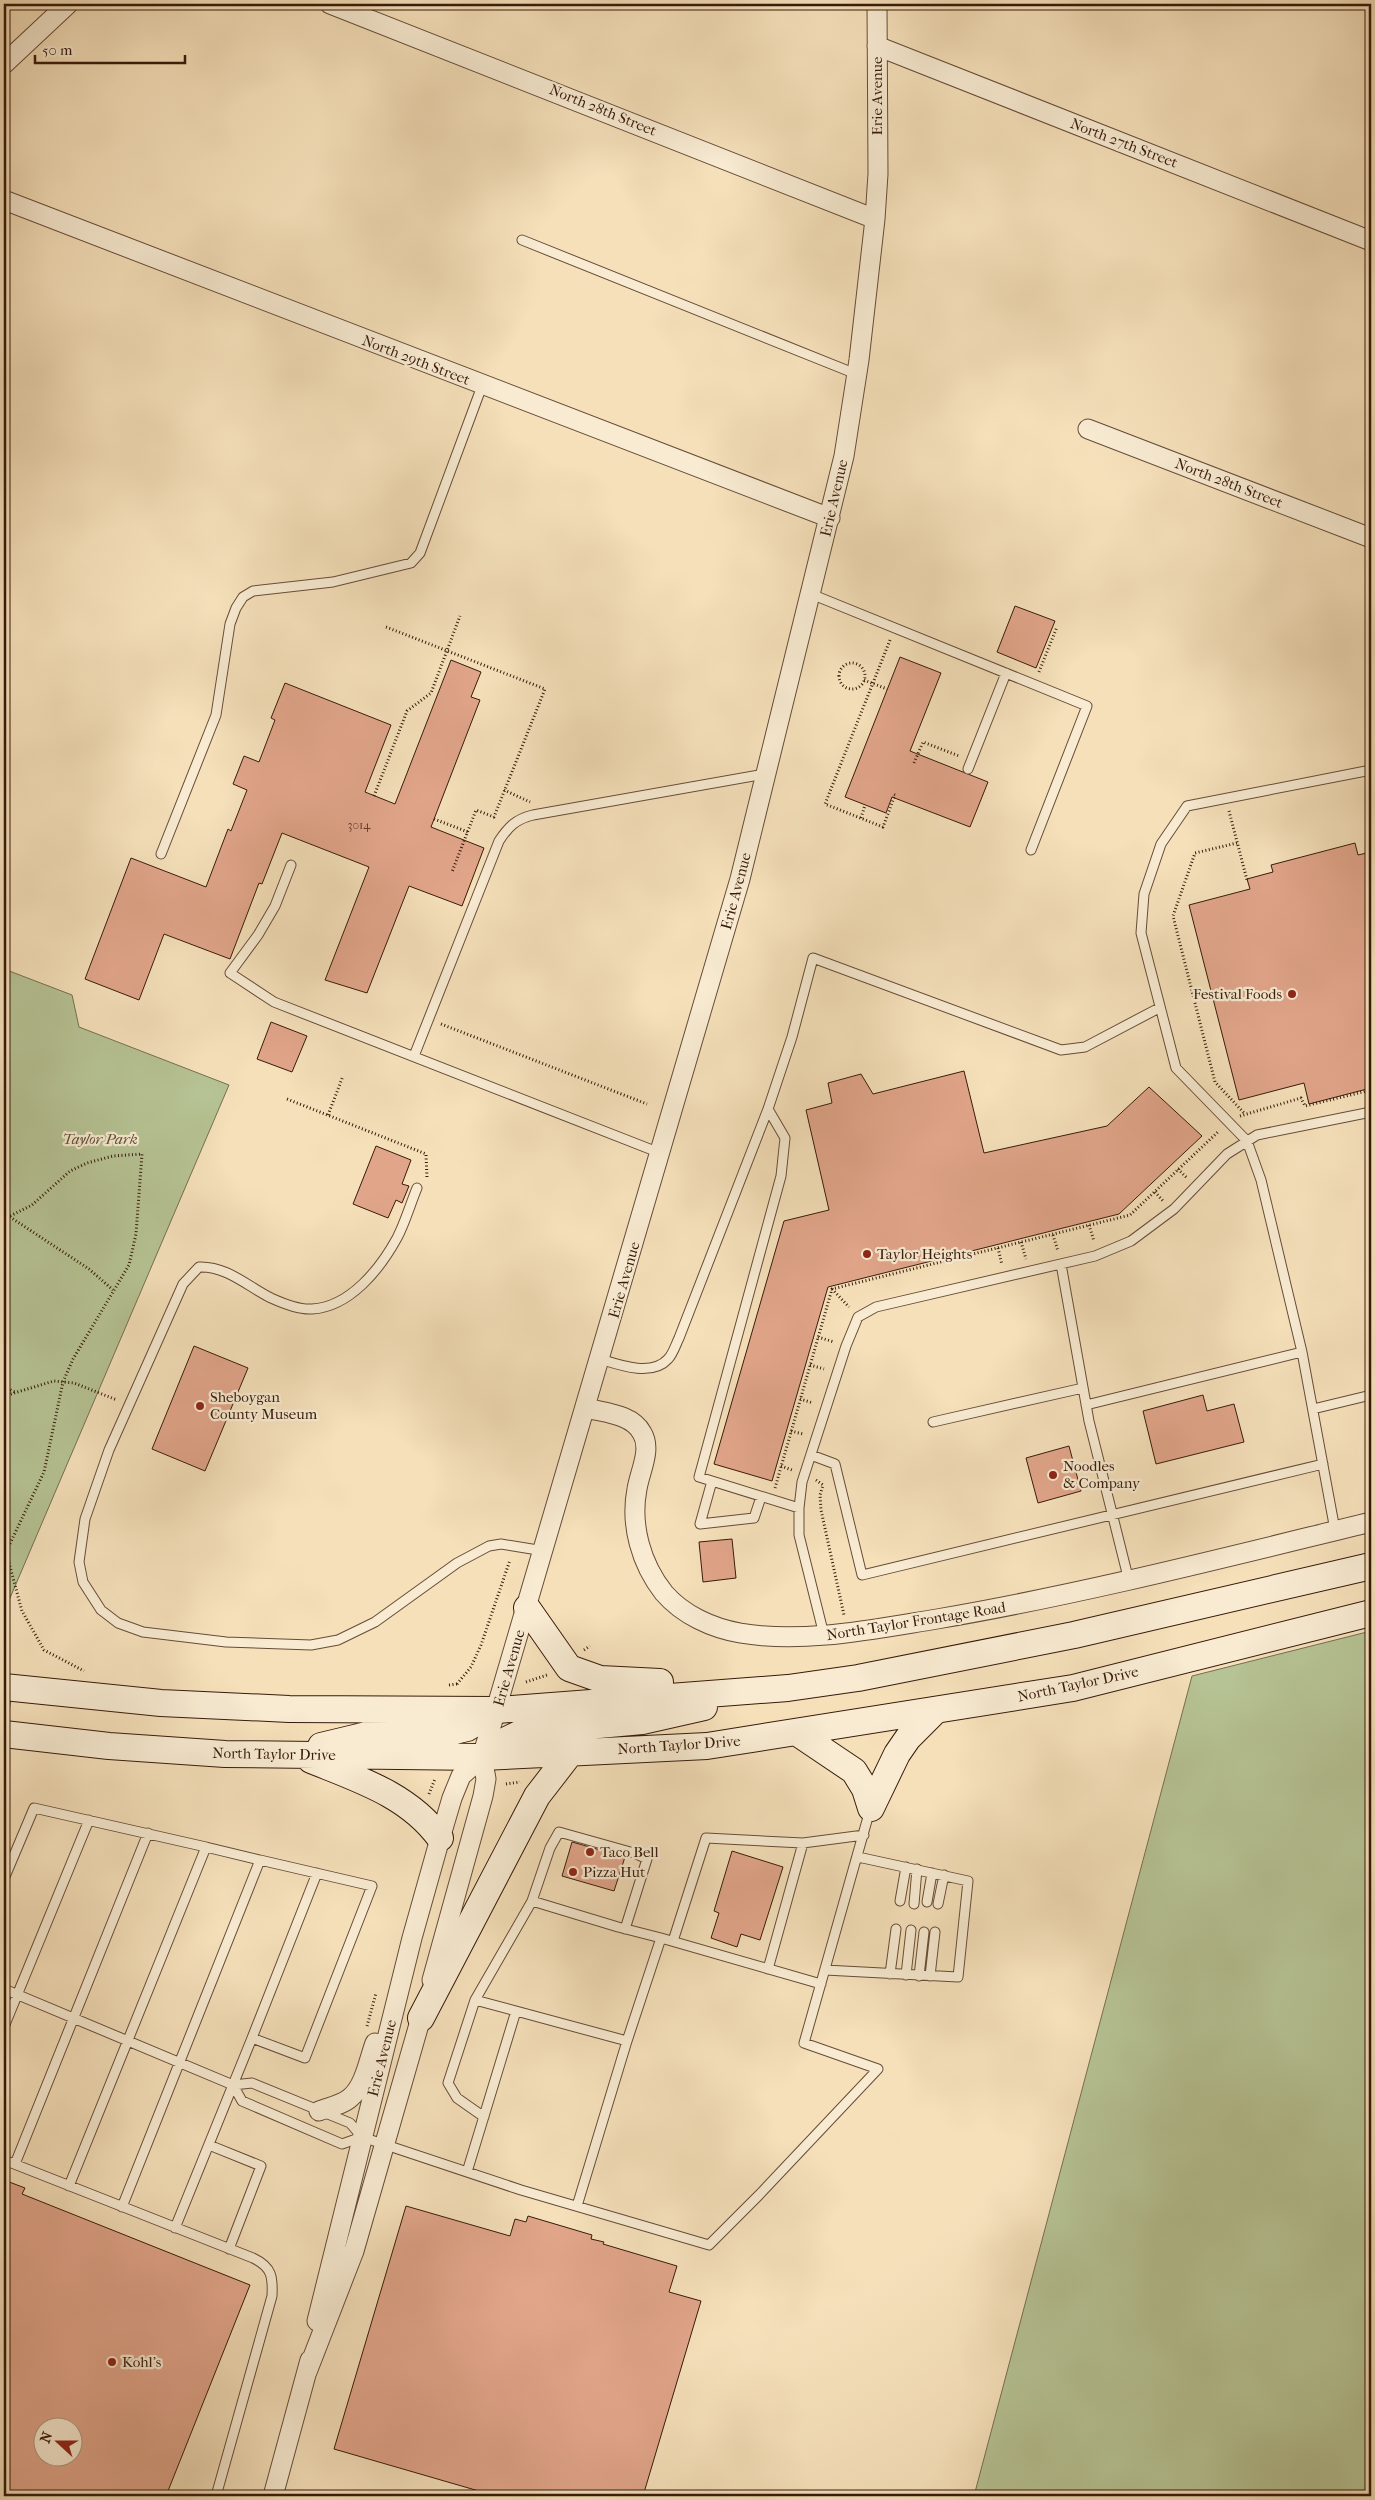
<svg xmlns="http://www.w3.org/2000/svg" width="1375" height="2500" viewBox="0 0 1375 2500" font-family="'IM FELL French Canon',serif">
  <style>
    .green { fill: #b6c394; stroke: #766e50 }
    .building { fill: #e1a58a; stroke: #371a0b; fill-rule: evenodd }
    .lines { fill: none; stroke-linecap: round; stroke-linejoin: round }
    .lane-casing { stroke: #664c37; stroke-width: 11 }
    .street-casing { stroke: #664c37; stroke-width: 21 }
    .secondary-casing { stroke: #371a0b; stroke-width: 28 }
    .path { stroke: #371a0b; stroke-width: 3; stroke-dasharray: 1 2.5; stroke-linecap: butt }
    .lane { stroke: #f8ebd2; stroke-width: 9 }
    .street { stroke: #f8ebd2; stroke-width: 19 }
    .secondary { stroke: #f8ebd2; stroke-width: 26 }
    .poi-dot { fill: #8f2418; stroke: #f8ebd2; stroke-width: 2 }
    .labels { text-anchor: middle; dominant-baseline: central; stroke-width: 4.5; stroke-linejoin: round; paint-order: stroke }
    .number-label { font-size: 12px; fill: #623d2b }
    .street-label { font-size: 15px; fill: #371a0b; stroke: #f8ebd2 }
    .poi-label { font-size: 15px; fill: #371a0b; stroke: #f8ebd2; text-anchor: start }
    .park-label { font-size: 15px; font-style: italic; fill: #5d4d34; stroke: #f8ebd2 }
  </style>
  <rect width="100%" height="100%" fill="#f5e0ba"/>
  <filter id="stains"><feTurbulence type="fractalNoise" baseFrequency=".004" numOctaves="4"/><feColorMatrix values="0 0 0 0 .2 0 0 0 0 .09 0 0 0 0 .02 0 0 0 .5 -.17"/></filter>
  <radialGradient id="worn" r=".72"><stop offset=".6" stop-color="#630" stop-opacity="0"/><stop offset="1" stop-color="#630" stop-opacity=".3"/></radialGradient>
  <path class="green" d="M4,969l68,26 7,32 150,58 -225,527z
    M1371,1631v865h-397l218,-820z"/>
  <path class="building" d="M1015,606l40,15 -19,47 -39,-16z
    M900,657l41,16 -31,78 78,31 -18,45 -78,-30 -6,16 -41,-16z
    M451,660l30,12 -10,25 9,3 -49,127 53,21 -22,58 -53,-20 -42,107 -42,-13 44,-113 -87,-34 -20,51 -3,-1 -29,76 -66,-25 -25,66 -54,-21 46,-121 75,29 22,-58 3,2 16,-41 -14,-6 11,-28 15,6 16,-42 -4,-2 14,-35 106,42 -26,67 30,12z
    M1355,843l3,12 13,-3v236l-62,16 -5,-21 -65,17 -50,-195 61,-16 -3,-10 26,-7 -2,-7z
    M271,1022l36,14 -15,36 -35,-13z
    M964,1071l20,82 123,-27 42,-39 53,49 -83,78 -291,73 -56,194 -58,-17 70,-243 45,-11 -23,-100 26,-7 -4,-20 33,-9 12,20z
    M376,1146l35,14 -9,24 7,2 -7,17 -6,-3 -8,18 -35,-14z
    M194,1346l54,22 -43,103 -53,-22z
    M1203,1395l4,16 27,-7 10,38 -88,22 -13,-53z
    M1069,1446l12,45 -43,12 -12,-45z
    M732,1539l4,39 -33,4 -4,-40z
    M572,1842l53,15 -11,34 -52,-15z
    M732,1851l51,16 -23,73 -19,-6 -4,13 -26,-9 8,-25 -5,-2z
    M4,2180l21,8 -3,6 228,91 -84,211h-162zM42,2428h30v30h-30z
    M406,2206l104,30 5,-17 11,3 2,-6 64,19 -1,4 13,3 -1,2 74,22 -8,26 32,9 -58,195h-147l-162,-47z"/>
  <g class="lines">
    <defs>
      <path id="lane" d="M522,240l334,134
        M811,594l276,112 -56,144
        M968,769l38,-96
        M161,854l55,-139 14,-91 6,-16 7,-11 10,-6 80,-9 78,-19 9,-10 62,-167
        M291,865l-16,41 -17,29 -28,38 44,29 386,151
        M414,1056l85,-215c9,-14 17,-22 34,-26l232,-41
        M768,1109l24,-72 21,-79 248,92 24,-3 74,-39
        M417,1188c-7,17 -12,35 -20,50 -17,31 -47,69 -85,71 -12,1 -30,-6 -41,-11 -24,-12 -44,-32 -72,-31l-16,17 -74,166 -24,69 -6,43 4,20 18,28 17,13 25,9 83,10 85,3 27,-5 37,-18 82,-59 32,-17 12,-2 43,7
        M1061,1264l28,157 40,160
        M600,1359c19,6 52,18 68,0 5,-5 8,-15 11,-21l89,-229 17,29 -4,38 -82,301 100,31
        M1086,1405l216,-53
        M1313,1409l58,-14
        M933,1422l150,-34
        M811,1455l24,9 27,111 461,-111
        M712,1481l-12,43 54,-6 7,-21
        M1335,1530l-33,-178 -41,-172 -14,-39 -71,-73 -35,-135 3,-39 17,-50 26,-38 184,-36
        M824,1635l-25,-100v-27l3,-26 44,-136 12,-29 18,-10 219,-51 36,-15 43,-32 53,-55 30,-19 114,-23
        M4,1711l3,-22
        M206,1847l54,13
        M4,1879l30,-71 172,39 -137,339
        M532,1901l18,-53 9,-16 75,21 13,6 -22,70
        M900,1901l6,-34
        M927,1902l5,-29
        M914,1904l3,-35
        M938,1904l6,-29
        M673,1941l33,-103 97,5 61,-8
        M768,1969l35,-126
        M825,1970l133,7 10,-96 -110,-24
        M890,1974l6,-45
        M906,1975l5,-45
        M919,1976l5,-44
        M930,1976l5,-44
        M4,1989l229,96 19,-2 98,40 12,14 159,53 188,55 50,-50 119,-126 -74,-26 66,-233
        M475,2000l57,-99 86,26 43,11
        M516,2011l111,30 -50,165
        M4,2027l85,-207
        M252,2038l65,-165
        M627,2041l34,-103 160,46
        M233,2085l9,16 100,43 20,-7
        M209,2145l52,21 -32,83
        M4,2160l249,98c19,9 20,19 19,38l-56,200
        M15,2164l133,-331
        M467,2172l49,-161 -41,-11 -27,83 9,15 27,19
        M122,2207l138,-347 112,26 -67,172 -53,-20 -77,190"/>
      <path id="street" d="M330,4l545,215
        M877,46l494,195
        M4,64l64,-60
        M4,200l826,318
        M1088,429l283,109
        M586,1408c19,5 46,6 56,25 10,16 -2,38 -5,56 -7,36 4,75 27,104 19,22 48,35 76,40 63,11 134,-4 197,-14 146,-25 290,-62 434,-97
        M432,1980l51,-184 3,-17 -4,-22 258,-878 104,-423 15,-96 16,-141 3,-45 -1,-170
        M319,2111c10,-4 24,-6 32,-14 14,-12 18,-38 24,-54
        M317,2321l95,-383 27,-96 13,-44 9,-22 21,-19
        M307,2372l47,-121 70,-244
        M273,2496l37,-136"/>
      <path id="secondary" d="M527,1608l42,60 31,11 60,3
        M4,1687l157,16 128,6 208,1 291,-22 70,-10 216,-43 297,-69
        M796,1732l58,39 11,18 6,19
        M4,1734l105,12 116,8 257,3 225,-11 366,-58 298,-75
        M321,1746l46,-11 79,-2 21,-5 30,-18
        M483,1756l15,-12 25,-12 119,-11 62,-14
        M311,1760c47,19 98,35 129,78
        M871,1808l26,-54 11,-16 28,-28
        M421,2018l116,-222 34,-44"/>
    </defs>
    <use href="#lane" class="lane-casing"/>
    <use href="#street" class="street-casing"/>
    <use href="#secondary" class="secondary-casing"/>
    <path class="path" d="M386,627l159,62 -51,128 -18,-7 -24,62
      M890,640l-65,164 58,23 12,-32 -2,-1
      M839 676a13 13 0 1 1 26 0a13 13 0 1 1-26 0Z
      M1039,672l18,-45
      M864,680l23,9
      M914,763l9,-21 36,14
      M504,790l26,12
      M374,796l33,-85 24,-18 29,-77
      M1229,811l18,69
      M861,818l4,-13
      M434,819l34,13
      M1237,843l-42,10 -22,63 42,166 30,32
      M441,1024l206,80
      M287,1099l139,55 1,24
      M328,1115l15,-39
      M1240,1116l61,-18 4,8 66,-16
      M1178,1169l9,9
      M1155,1192l8,9
      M4,1213l85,56 24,21
      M4,1219l28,-14 38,-34 17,-8 26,-7 29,-2 -6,80 -7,31 -56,94 -10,23 -19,90 -38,80 16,59 22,39 40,21
      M1089,1225l5,16
      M1053,1235l5,16
      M1021,1242l5,17
      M998,1248l4,17
      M832,1289l17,18
      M818,1337l16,5
      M810,1365l14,4
      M4,1387l11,5
      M4,1396l50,-15 20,2 43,17
      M800,1399l13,4
      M791,1431l12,3
      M781,1466l11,4
      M816,1480l7,5 -3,10 1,15 23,105
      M775,1488l57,-199 298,-74 89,-84
      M584,1650l6,-4
      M526,1682l21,-7
      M457,1684l14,-17 10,-22 29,-85
      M449,1685l8,-1
      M506,1784l14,-2
      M429,1794l6,-15
      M367,2026l9,-33"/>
    <use href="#lane" class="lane"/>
    <use href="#street" class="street"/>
    <use href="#secondary" class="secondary"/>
  </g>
  <g class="poi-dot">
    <circle cx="1292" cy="994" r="5"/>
    <circle cx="867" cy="1254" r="5"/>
    <circle cx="200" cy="1406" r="5"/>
    <circle cx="1053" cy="1475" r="5"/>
    <circle cx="590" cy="1852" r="5"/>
    <circle cx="573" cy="1872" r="5"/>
    <circle cx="112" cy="2362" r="5"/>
  </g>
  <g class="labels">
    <g class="number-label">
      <text x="359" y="825">3014</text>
    </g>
    <g class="street-label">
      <text transform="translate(877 96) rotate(-90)">Erie Avenue</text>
      <text transform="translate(603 110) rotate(22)">North 28th Street</text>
      <text transform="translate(1124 143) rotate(21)">North 27th Street</text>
      <text transform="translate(416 360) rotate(21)">North 29th Street</text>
      <text transform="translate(1229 483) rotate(21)">North 28th Street</text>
      <text transform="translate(834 498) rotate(-77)">Erie Avenue</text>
      <text transform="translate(736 891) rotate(-75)">Erie Avenue</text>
      <text transform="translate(624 1280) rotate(-74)">Erie Avenue</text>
      <text transform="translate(916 1621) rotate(-9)">North Taylor Frontage Road</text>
      <text transform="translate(509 1668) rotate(-74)">Erie Avenue</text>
      <text transform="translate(1078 1684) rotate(-12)">North Taylor Drive</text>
      <text transform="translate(679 1745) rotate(-4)">North Taylor Drive</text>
      <text transform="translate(274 1754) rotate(1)">North Taylor Drive</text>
      <text transform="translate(382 2058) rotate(-76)">Erie Avenue</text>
    </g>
    <g class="poi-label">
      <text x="1282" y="994" text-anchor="end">Festival Foods</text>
      <text x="877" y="1254">Taylor Heights</text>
      <text x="210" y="1397">Sheboygan<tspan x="210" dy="17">County Museum</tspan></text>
      <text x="1063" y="1466">Noodles<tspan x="1063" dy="17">&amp; Company</tspan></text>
      <text x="600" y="1852">Taco Bell</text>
      <text x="583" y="1872">Pizza Hut</text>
      <text x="122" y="2362">Kohl's</text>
    </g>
    <g class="park-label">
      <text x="100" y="1139">Taylor Park</text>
    </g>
  </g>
  <rect width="1375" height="2500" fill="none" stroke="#f5e0ba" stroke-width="20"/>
  <rect x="5" y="5" width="1365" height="2490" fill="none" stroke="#371a0b" stroke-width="2.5"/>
  <rect x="10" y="10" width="1355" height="2480" fill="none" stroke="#371a0b"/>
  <g transform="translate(58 2442) rotate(291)"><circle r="24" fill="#f8ebd2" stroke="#ab9782"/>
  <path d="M0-4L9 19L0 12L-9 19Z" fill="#8f2418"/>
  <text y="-8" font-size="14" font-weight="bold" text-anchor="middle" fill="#371a0b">N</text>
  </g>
  <path d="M35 55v8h150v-8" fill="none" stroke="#371a0b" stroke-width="2.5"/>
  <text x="42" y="55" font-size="15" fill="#371a0b" stroke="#f8ebd2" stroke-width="4" paint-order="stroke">50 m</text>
  <rect width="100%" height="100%" filter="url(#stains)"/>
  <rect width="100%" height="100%" fill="url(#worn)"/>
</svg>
